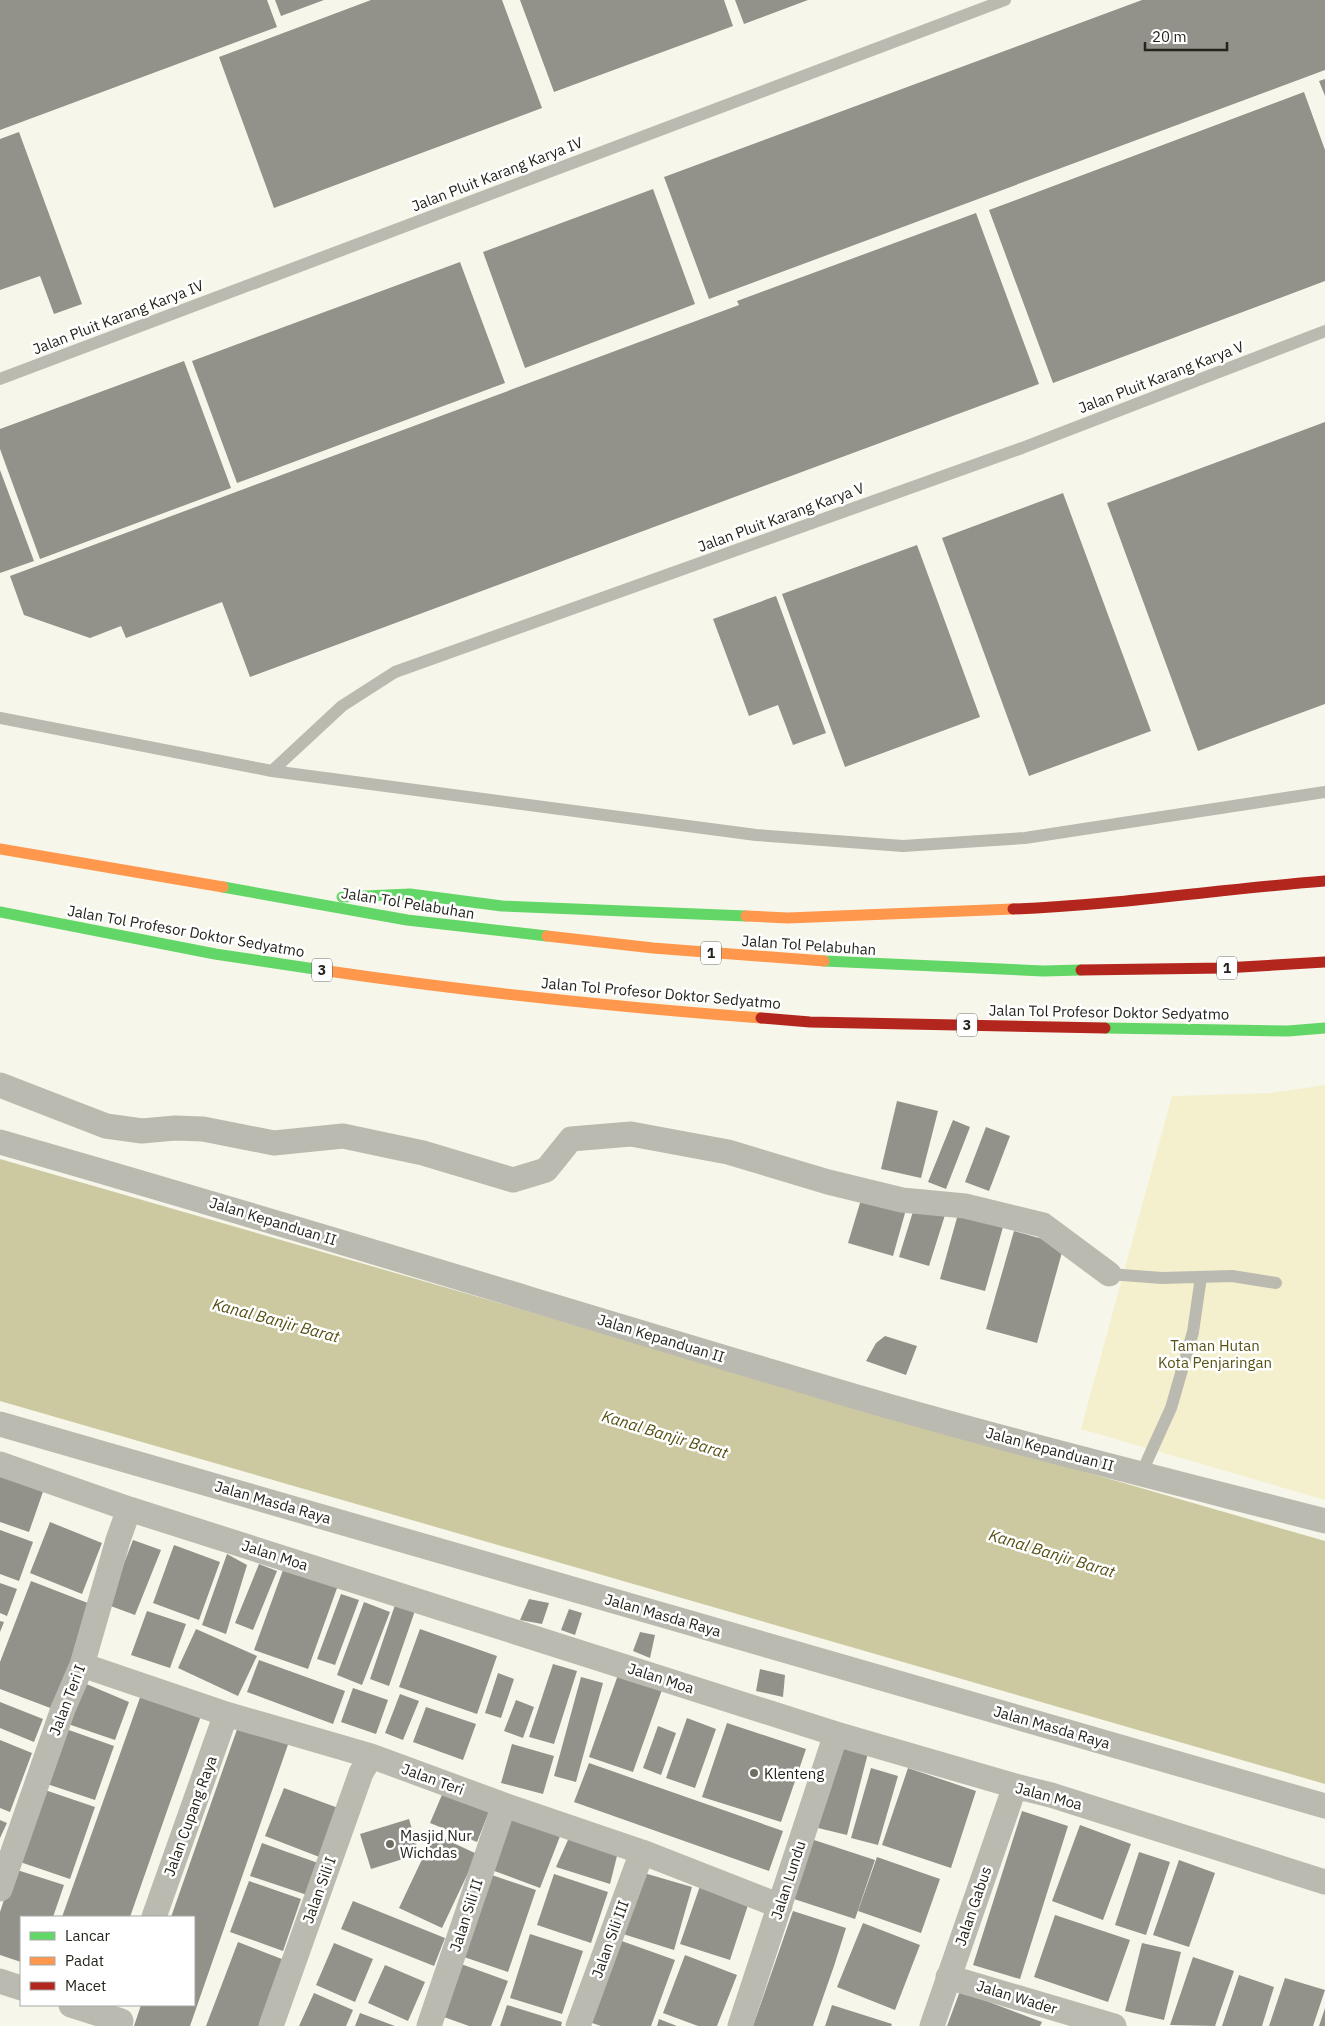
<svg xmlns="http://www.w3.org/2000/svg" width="1325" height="2026" viewBox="0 0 1325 2026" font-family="'IBM Plex Sans',sans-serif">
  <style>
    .green { fill: #f4f0ce }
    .water { fill: #ccc8a0 }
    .building { fill: #93928a }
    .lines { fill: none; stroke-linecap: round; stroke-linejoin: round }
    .lane { stroke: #bbbab1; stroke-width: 12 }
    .street { stroke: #bbbab1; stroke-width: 25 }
    .fast { stroke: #63d668; stroke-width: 11 }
    .slow { stroke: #ff974d; stroke-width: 11 }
    .jam { stroke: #b3261e; stroke-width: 11 }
    .poi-dot { fill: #6e6e64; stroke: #fff; stroke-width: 2 }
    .labels { text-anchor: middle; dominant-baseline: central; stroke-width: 5; stroke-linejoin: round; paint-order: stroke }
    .shield { fill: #fff; stroke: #666660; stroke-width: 1 }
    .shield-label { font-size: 14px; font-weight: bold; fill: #25241c }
    .street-label { font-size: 15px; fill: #25241c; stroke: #fff }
    .park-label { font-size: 15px; fill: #595215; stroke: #fff }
    .poi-label { font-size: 15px; fill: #25241c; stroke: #fff; text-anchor: start }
    .water-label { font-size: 16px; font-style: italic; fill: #554e10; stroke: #fff }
  </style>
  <rect width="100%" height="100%" fill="#f7f6ea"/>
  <path class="green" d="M1325,1085v415l-244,-71 91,-333 99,-3z"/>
  <path class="water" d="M0,1159l1325,382v243l-1325,-383z"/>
  <path class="building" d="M0,0h267l10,27 -277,103z
    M275,0h49l-43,16z
    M371,0h131l40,108 -268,100 -55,-151z
    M520,0h204l9,26 -179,66z
    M735,0h73l-64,24z
    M1142,0h183v70l-616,229 -45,-122z
    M1325,79v17l-6,-15z
    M1304,92l21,58v131l-272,102 -64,-173z
    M19,132l63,172 -28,10 -14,-38 -40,14v-151z
    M653,189l42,115 -170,64 -42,-116z
    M976,213l63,171 -789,293 -28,-75 -96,36 -5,-12 -31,12 -66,-23 -14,-39 729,-271 -2,-4z
    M460,262l45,121 -268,100 -45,-122z
    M184,361l47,127 -191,71 -40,-110v-20z
    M1325,422v282l-127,47 -91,-248z
    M0,470l34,91 -34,12z
    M1063,493l88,238 -122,45 -87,-238z
    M917,545l63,172 -135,50 -63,-173z
    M776,596l50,137 -33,12 -15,-40 -29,11 -36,-97z
    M897,1101l41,10 -17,67 -40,-9z
    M953,1120l17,7 -24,62 -18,-7z
    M986,1127l24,9 -21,55 -24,-9z
    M863,1193l44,13 -14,50 -45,-13z
    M915,1205l30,10 -16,51 -30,-9z
    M958,1214l45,13 -18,64 -45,-12z
    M1014,1231l50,14 -27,98 -51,-14z
    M885,1336l32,10 -11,29 -40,-14 10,-18z
    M0,1467l46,16 -17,49 -29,-10z
    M50,1522l52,21 -20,51 -52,-21z
    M0,1530l33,12 -14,39 -19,-7z
    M133,1540l28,10 -26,65 -27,-10z
    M174,1545l46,17 -21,58 -46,-17z
    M227,1554l20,11 -21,69 -24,-9z
    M287,1559l54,18 -33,92 -54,-19z
    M259,1564l18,7 -24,59 -18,-7z
    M31,1581l62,24 -40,104 -53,-20v-27z
    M0,1583l17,6 -10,27 -7,-3z
    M341,1594l18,6 -24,65 -18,-6z
    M397,1599l20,6 -28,81 -19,-7z
    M529,1599l20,4 -7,21 -22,-4z
    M364,1602l26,10 -28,73 -25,-10z
    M569,1609l13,4 -7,22 -14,-5z
    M147,1611l39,13 -16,44 -39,-13z
    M0,1621l4,1 -4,10z
    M196,1629l61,27 -19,40 -60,-28z
    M420,1629l77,27 -20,58 -78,-27z
    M640,1632l15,3 -5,23 -17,-7z
    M259,1660l86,31 -12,33 -86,-32z
    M553,1664l24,7 -23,73 -25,-7z
    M760,1669l25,6 -2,22 -27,-6z
    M619,1672l44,15 -30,85 -44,-15z
    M498,1673l16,6 -13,39 -16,-5z
    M581,1677l22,6 -27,99 -22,-6z
    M84,1683l45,19 -14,38 -47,-16z
    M353,1688l35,12 -12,34 -35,-12z
    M142,1692l60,21 -35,98 -37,106h-68z
    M400,1694l19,7 -16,39 -18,-7z
    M516,1700l18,7 -11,31 -19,-7z
    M0,1702l43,17 -9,23 -34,-14z
    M426,1707l50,17 -13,36 -50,-18z
    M241,1718l50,18 -101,290h-56l7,-21h53v-88h-23z
    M687,1718l29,11 -21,59 -29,-10z
    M727,1723l79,26 -25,73 -79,-25z
    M658,1726l18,7 -15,42 -18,-7z
    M66,1729l48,17 -19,54 -48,-16z
    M0,1740l32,13 -22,59 -10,-4z
    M512,1744l42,12 -11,38 -42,-11z
    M839,1746l29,7 -21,82 -29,-7z
    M589,1763l194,68 -14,40 -195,-69z
    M871,1768l27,8 -20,69 -27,-7z
    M908,1768l68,23 -25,77 -69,-23z
    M284,1788l57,21 -19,49 -57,-22z
    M45,1790l50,17 -25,72 -50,-17z
    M444,1790l46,19 -13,33 -47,-19z
    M510,1810l54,16 -24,62 -51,-19z
    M1022,1811l46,15 -48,153 -47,-14z
    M409,1819l10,35 -48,15 -11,-35z
    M0,1820l7,3 -7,15z
    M1080,1825l51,19 -28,76 -51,-19z
    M571,1833l46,23 -7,28 -54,-17z
    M434,1834l43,20 -35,74 -43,-20z
    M811,1839l64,21 -20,59 -64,-21z
    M262,1843l56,20 -11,32 -57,-19z
    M1139,1852l31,10 -24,73 -31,-10z
    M877,1857l63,22 -19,54 -63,-22z
    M1179,1860l36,13 -26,74 -36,-12z
    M14,1869l50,16 -11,32h-32v45l-21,-7v-43z
    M644,1873l48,14 -18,63 -51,-16z
    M489,1874l47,16 -28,82 -47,-16z
    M554,1874l54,18 -17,51 -54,-18z
    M249,1881l52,18 -18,52 -53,-19z
    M700,1886l49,16 -19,58 -50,-16z
    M353,1901l92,37 -11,28 -93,-37z
    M793,1911l53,17 -12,38 -21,60h-60z
    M1055,1915l75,25 -22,62 -74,-25z
    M863,1923l57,22 -25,65 -58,-23z
    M530,1934l53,17 -21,63 -52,-16z
    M616,1939l59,21 -24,66h-50l-15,-5z
    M238,1942l49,19 -26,65h-55z
    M334,1943l39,16 -18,43 -39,-17z
    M1142,1943l39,9 -17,68 -39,-9z
    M685,1955l52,20 -20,51h-19l-35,-13z
    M1193,1957l41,14 -19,55 -45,-1z
    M461,1964l47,17 -17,45h-22l-28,-10z
    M385,1965l40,17 -17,39 -40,-18z
    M1239,1975l35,12 -12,39h-40z
    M1285,1978l40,12 -12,36h-44z
    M960,1991l82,31 -2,4h-93z
    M314,1993l39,17 -7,16h-47z
    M507,2005l55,17 -1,4h-61z
    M832,2005l60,19 -1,2h-66z
    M1325,2008v18h-6z
    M360,2013l35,13h-40z
    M659,2019l18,7h-20z"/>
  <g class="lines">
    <path class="lane" d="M0,379l1005,-379
      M0,718l272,53 484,64 147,11 122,-8 300,-46
      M272,771l70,-65 53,-34 627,-224 303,-117
      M1109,1274l53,4 70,-2 44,7
      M1141,1474l30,-66 22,-76 8,-55"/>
    <path class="street" d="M0,1085l106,41 36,5 33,-3 28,1 71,14 69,-7 80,17 90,27 33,-10 25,-31 60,-5 97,18 100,30 74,18 63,6 78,19 66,49
      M0,1142c284,81 566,169 850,253 157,46 316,85 475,126
      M0,1424l1325,382
      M0,1464l129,45 707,225 179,52 36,9 274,87
      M82,1665l144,49 145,42 133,49 138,47 138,54
      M0,1889l63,-180 19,-44 36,-125 11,-31
      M154,1917l72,-203
      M948,1977l166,49
      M0,1981l21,7
      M71,2005l50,16
      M271,2026l90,-253 10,-17
      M429,2026l75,-221
      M578,2026l64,-174
      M740,2026l96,-292
      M932,2026l83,-240"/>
    <path class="fast" d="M223,887l184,33 140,16
      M342,897l68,-3 92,12 244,10
      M0,912l215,42 113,17
      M824,961l219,10 38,-1
      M1105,1028l183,3 37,-3"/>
    <path class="slow" d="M0,849l223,38
      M746,916l42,2 225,-9
      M547,936l106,12 171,13
      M328,971c144,21 289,36 433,47"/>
    <path class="jam" d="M1013,909c104,-4 208,-20 312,-28
      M1081,970l143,-2 101,-6
      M761,1018l49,4 295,6"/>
  </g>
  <g class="poi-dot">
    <circle cx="754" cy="1773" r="5"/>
    <circle cx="390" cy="1844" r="5"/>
  </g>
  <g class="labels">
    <g class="shield">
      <rect x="701" y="941.5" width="20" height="23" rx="4"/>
      <rect x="1217" y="956.5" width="20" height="23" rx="4"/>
      <rect x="312" y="958.5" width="20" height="23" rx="4"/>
      <rect x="957" y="1013.5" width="20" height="23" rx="4"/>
    </g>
    <g class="shield-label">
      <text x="711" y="953">1</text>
      <text x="1227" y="968">1</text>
      <text x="322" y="970">3</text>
      <text x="967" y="1025">3</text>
    </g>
    <g class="street-label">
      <text transform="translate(497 174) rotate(-21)">Jalan Pluit Karang Karya IV</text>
      <text transform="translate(118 317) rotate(-21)">Jalan Pluit Karang Karya IV</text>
      <text transform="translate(1161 377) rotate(-21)">Jalan Pluit Karang Karya V</text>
      <text transform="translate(781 517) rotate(-20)">Jalan Pluit Karang Karya V</text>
      <text transform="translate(408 903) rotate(9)">Jalan Tol Pelabuhan</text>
      <text transform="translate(186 931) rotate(10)">Jalan Tol Profesor Doktor Sedyatmo</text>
      <text transform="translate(809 945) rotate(4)">Jalan Tol Pelabuhan</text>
      <text transform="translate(661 993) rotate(5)">Jalan Tol Profesor Doktor Sedyatmo</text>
      <text transform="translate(1109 1012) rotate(1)">Jalan Tol Profesor Doktor Sedyatmo</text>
      <text transform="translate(273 1221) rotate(17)">Jalan Kepanduan II</text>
      <text transform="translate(661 1338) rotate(17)">Jalan Kepanduan II</text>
      <text transform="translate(1050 1449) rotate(15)">Jalan Kepanduan II</text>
      <text transform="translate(273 1502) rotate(16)">Jalan Masda Raya</text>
      <text transform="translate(275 1555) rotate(18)">Jalan Moa</text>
      <text transform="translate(663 1615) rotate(16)">Jalan Masda Raya</text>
      <text transform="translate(661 1678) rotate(18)">Jalan Moa</text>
      <text transform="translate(67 1700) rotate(-69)">Jalan Teri I</text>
      <text transform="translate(1052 1727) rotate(16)">Jalan Masda Raya</text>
      <text transform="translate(433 1779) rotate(20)">Jalan Teri</text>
      <text transform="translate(1049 1796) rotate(15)">Jalan Moa</text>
      <text transform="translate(190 1816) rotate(-70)">Jalan Cupang Raya</text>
      <text transform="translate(788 1880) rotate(-72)">Jalan Lundu</text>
      <text transform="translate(319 1890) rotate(-70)">Jalan Sili I</text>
      <text transform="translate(973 1906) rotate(-71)">Jalan Gabus</text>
      <text transform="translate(466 1915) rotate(-72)">Jalan Sili II</text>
      <text transform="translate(610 1939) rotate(-70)">Jalan Sili III</text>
      <text transform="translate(1017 1997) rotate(17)">Jalan Wader</text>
    </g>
    <g class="park-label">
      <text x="1215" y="1345">Taman Hutan<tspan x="1215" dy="17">Kota Penjaringan</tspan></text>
    </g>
    <g class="poi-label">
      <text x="764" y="1773">Klenteng</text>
      <text x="400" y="1835">Masjid Nur<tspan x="400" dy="17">Wichdas</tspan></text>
    </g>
    <g class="water-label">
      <text transform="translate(276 1320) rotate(15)">Kanal Banjir Barat</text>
      <text transform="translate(665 1434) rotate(17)">Kanal Banjir Barat</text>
      <text transform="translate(1052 1553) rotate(17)">Kanal Banjir Barat</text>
    </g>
  </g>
  <rect x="20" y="1916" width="175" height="90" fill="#ffffff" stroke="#a8a7a4"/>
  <rect x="30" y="1932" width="25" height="8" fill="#63d668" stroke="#a8a7a4"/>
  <text x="65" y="1941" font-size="15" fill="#25241c">Lancar</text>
  <rect x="30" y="1957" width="25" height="8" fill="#ff974d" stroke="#a8a7a4"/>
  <text x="65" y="1966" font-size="15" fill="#25241c">Padat</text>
  <rect x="30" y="1982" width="25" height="8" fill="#b3261e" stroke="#a8a7a4"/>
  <text x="65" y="1991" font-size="15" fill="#25241c">Macet</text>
  <path d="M1145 42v8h82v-8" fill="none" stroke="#25241c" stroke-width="2.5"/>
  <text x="1152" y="42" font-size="15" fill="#25241c" stroke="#ffffff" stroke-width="4" paint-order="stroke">20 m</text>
</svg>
